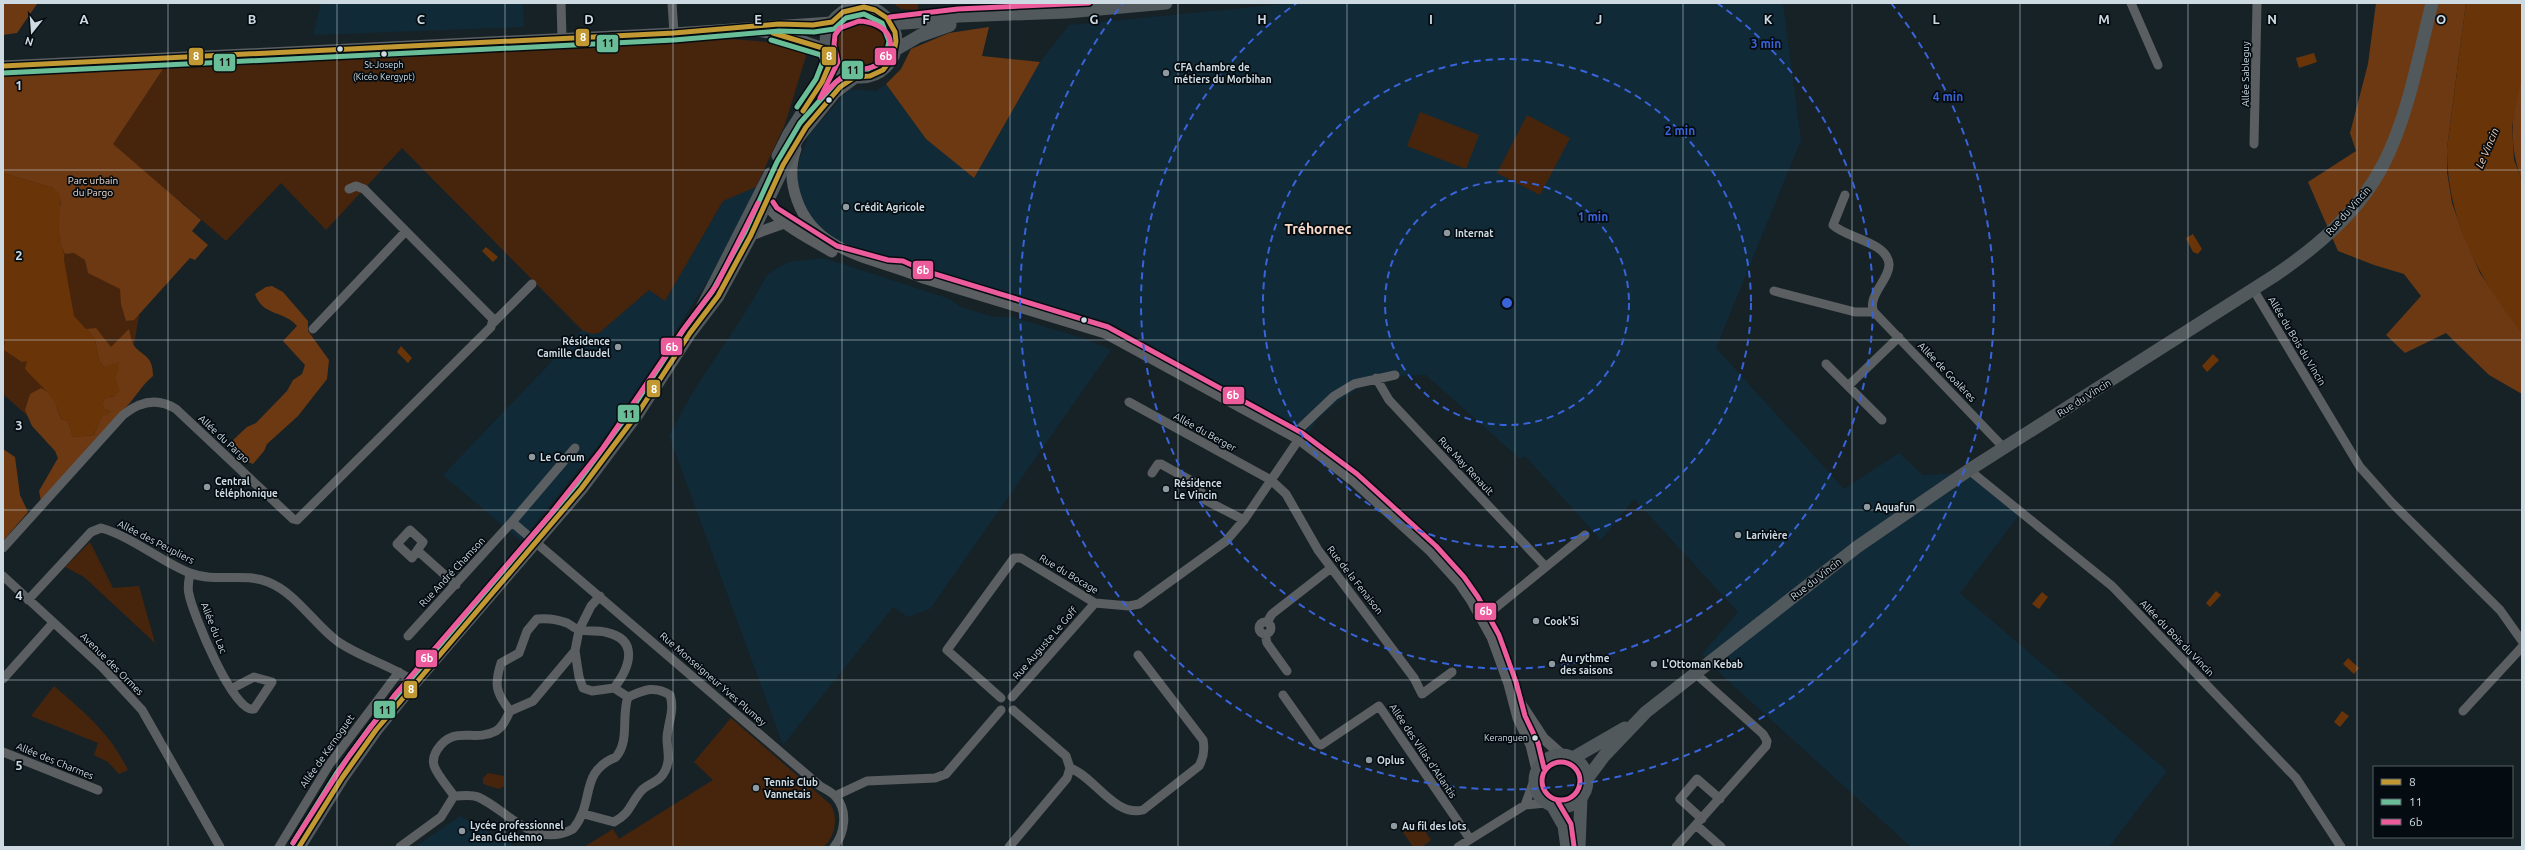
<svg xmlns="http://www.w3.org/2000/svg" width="2525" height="850" viewBox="0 0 2525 850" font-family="Ubuntu,sans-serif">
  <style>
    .built { fill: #102a37 }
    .green { fill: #47250d }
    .forest { fill: #6c3913 }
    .water { fill: #693408 }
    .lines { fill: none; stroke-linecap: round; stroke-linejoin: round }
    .minor { stroke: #5b5f62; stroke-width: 9 }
    .tertiary { stroke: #5b5f62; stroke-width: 11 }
    .secondary { stroke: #52595c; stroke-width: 13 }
    .bus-1-casing { stroke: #050c11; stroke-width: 8 }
    .bus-2-casing { stroke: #050c11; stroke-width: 8 }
    .bus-3-casing { stroke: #050c11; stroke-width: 8 }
    .bus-1 { stroke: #c19831; stroke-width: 5 }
    .bus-2 { stroke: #69bd97; stroke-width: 5 }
    .bus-3 { stroke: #ec5b9b; stroke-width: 5 }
    .grid { fill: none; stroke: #cedae1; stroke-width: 1; stroke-opacity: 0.55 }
    .ring { fill: none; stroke: #3863d9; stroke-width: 2; stroke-dasharray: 7 5 }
    .bus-dot { fill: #cedae1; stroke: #050c11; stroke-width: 1.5 }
    .poi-dot { fill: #8e9aa0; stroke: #050c11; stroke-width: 1.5 }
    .labels { text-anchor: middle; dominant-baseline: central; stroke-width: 3.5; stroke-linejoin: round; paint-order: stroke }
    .bus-label { font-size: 9px; fill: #cedae1; stroke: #050c11 }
    .poi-label { font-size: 10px; font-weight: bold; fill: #cedae1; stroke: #050c11; text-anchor: start }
    .street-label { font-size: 10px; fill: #cedae1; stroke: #050c11 }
    .park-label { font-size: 10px; fill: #f3dccf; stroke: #050c11 }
    .water-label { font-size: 11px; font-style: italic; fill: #fcd0b5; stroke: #050c11 }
    .district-label { font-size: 14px; font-weight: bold; fill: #f8dac9; stroke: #050c11 }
    .grid-label { font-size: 13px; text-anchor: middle; font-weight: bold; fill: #cedae1; stroke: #050c11; stroke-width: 3.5; stroke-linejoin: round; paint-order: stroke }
    .centre { fill: #3863d9; stroke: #050c11; stroke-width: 2 }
    .ring-label { font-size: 12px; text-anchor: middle; font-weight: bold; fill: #3863d9; stroke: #050c11; stroke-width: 3.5; stroke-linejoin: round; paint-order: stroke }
    .line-badge { stroke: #050c11; stroke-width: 1.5 }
    .badge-label { font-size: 11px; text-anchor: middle; font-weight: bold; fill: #fff }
    .pale-badge-label { font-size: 11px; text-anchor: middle; font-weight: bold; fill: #111 }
  </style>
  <rect width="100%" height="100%" fill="#172227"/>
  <path class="built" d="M321,3h202l1,24 -211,8z
    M1295,3h488l18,137 -85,208 128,141 55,-36 24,22 44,-2 52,42 -59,78 207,178 -58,76h-198l-196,-178 -13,-15 36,-42 -104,-113 -33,41 -76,-84 -5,3 -94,-84 -28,1 -31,7 -27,17 -23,19 -8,14 -200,-111 -183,-52 -88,-29 -24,-19 -17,-30 2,-32 10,-25 40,-46 27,2 10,-7 40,55 48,39 66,-116 29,-37z
    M765,172l-55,105 -53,83 -57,83 -79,98 -78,-66 139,-145h15l18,-11 34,-29 16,11 58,-100z
    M824,258l126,41 10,8 34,10h18l71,21 28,12 -181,259 -22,8 -15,-10 -110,138 -114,-309 23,-43 51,-77 25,-42 20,-12z
    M460,816l56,31h-101z"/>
  <path class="green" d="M893,3h24l2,7 -18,-1z
    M833 42a27 27 0 1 1 54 0a27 27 0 1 1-54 0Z
    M709,38c32,2 63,2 93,11l4,7 -21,68 -29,63 -33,14 -58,100 -16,-11 -50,43 -7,1 -10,-4 -180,-182 -76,82 -45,-47 -55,58 -45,-39 -37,85 -10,58 -54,118 -77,-69v-295l143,-5 19,-28z
    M1420,112l59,23 -13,34 -59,-23z
    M1527,115l43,23 -30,57 -43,-22z
    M90,542l23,46 26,-2 16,57 -71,-66 -19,-10z
    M54,686c31,27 56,47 74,84l-9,4 -11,-12 -14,-7 4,-12 -67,-27z
    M731,718l100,87c7,13 5,32 -8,42h-239l29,-18 6,10 94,-59 -19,-18z
    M488,773l16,3v10l-5,3 -16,-5v-6z
    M1419,822l12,18 -9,7h-9l-10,-15z"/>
  <path class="forest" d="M3,3h34v1l-20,29 -14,2z
    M2376,3h90l-19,145v24l5,31 10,28 18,42 42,60v61l-33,-19 -43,-42 -41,20 -19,-18 35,-39 -17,-22 -30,-9 -36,-14 -30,-69 48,-31 -6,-18 18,-69z
    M989,27l-7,29 58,6 -66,116 -48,-39 -40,-55 15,-15 10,-20 38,-16z
    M165,66l-52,78 88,76 -9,11 16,14 -13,15 -5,-2 -56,62 -8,1 -5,-17 -1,-15 -32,-16 -3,-13 -11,-7 -9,1 -4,-8 -4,-24 4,-20 -8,-14 -50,-15v-98z
    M2522,76v104c-14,-34 -11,-70 0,-104z
    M272,286l11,6 25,29v10l21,29 -2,19 -29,37 -31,28 -3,7 -11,13 -5,-2 -16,-21 15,-14 9,-4 31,-32 6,-11 9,-6 3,-9 -22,-24 14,-15c-12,-15 -35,-10 -42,-32l11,-7z
    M96,328l15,19 18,-18c1,4 2,11 4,15 8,13 20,9 20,32 -11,9 -16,19 -25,29l-87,96 -2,-10 19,-33 -3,-7 -23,-25 -7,-16 5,-16 11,-6 11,7 9,24 7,2 5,16 21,-2 8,-20 8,-3 -6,-3 -2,-4 3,-7 10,-2v-19l3,-6 -8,-5 -6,1 -5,-6 -4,-22 -9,-10z
    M3,449l12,8 5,38 8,17 -25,29z"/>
  <path class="water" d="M2466,3h56v73l-10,50 2,34 8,20v153c-43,-53 -76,-116 -75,-185z
    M2314,53l3,9 -18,6 -3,-10z
    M3,173l50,15 7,6c2,18 -4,33 1,51 2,7 4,8 3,15l10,56 21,23 4,22 5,6 15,-5 -1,9 -3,6 5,14 -5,5 -10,2 -3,7 2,4 6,3 -3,3 -5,1 -8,19 -21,2 -5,-16 -7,-2c-7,-25 -19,-31 -36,-50l2,-8 -5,1 -18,-12 1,-9 -2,-2z
    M2193,234l9,15 -4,5 -5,-2 -7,-14z
    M486,247l12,10 -5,5 -11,-11z
    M401,346l11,12 -4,5 -11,-11z
    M2213,354l6,6 -12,12 -5,-6z
    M2216,591l5,4 -11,12 -4,-4z
    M2042,592l6,5 -9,12 -7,-5z
    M2348,658l11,10 -5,6 -11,-10z
    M2342,711l7,5 -9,11 -6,-5z"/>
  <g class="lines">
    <path class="minor" d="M561,3l1,35
      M672,3l2,30
      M2131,3l27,62
      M2254,144l3,-141
      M1845,195l-12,30c13,13 54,17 56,39 1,15 -23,33 -15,48l130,136
      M2253,289l107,178 32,36 108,107 22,31
      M1774,291l81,21h19
      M494,322l38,-38
      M313,329l92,-97
      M1826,364l22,22
      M1376,378l13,22 156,166
      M1129,402l142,78 15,14 32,56 96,128 8,16 30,-22
      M1882,420l-34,-34 51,-49
      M1292,436l42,-40 20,-12 41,-9
      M575,448l-63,74 308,264c5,3 12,6 16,11 12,14 9,36 -2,50
      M1969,470l143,116 184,192 45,69
      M1152,473l6,-9h3l36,20 8,16 39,20
      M410,530l13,12 -11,16 -15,-14z
      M3,548l120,-133c16,-13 34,-18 53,-6l117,110 4,1 194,-193 2,-8 -129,-130 -8,-3 -7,3
      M418,551l38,34
      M190,573c-1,6 -3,15 -1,21 3,18 45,121 65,115l18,-27 -18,-5 -23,12
      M3,576l99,91 40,43 78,137
      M28,600l63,-68 10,-4c32,9 59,33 89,45 26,10 53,-1 78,9 28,11 45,41 69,59 24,17 54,24 78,41
      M1483,618l102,-83
      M1259 628a6 6 0 1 1 12 0a6 6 0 1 1-12 0Z
      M1267,622l5,-8 59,-46
      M1265,634l2,9 20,28
      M408,636l104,-114
      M3,679l50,-56
      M1283,695l34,48 4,2 58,-39 91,133
      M1012,697l83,-94
      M1001,698l-54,-48 67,-92h7l74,45 34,3 10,-2 87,-63 18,-21 55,-81
      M510,711c-14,-18 -16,-26 -9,-48l18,-10 8,-22 10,-12c10,-1 20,0 30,4 4,2 8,6 13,7 8,2 17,0 25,2 34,7 26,34 9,56
      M2463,711l59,-64
      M3,752l95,38
      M1070,768c25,9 44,49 73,42l56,-44c5,-9 6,-16 4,-26l-65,-85
      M454,796c-6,-9 -15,-19 -19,-28 -3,-6 -1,-13 2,-18 17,-26 36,-7 59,-19 7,-4 10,-12 14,-20l23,-10 42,-50
      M835,796l32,-15 68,-3 11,-4 55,-64
      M1525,805l10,-27
      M584,814l30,8c17,-9 16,-19 28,-32 7,-7 18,-8 23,-19 6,-12 2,-21 2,-33 1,-16 8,-28 3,-43 -16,-10 -26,-5 -42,2
      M1702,819l-22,-20 17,-20 23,20
      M1696,825l25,22
      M279,847l50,-82 70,-93
      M400,847l41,-30 13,-21c7,0 16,-2 24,1 28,12 56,53 95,32 23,-28 5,-56 43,-72 14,-17 5,-40 12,-60l-14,-9 -22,3 -9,-3 -4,-11 -4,-26 4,-21 12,-24 9,-10
      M1009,847l58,-69 3,-10 -4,-12 -53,-46
      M1458,847l67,-42 21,-2
      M1676,847l90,-101 1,-5 -4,-7 -67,-60"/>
    <path class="tertiary" d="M757,31l35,6 34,12
      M3,66l671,-33 158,-11
      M796,149c-6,17 -5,35 1,51 19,55 81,58 126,78l182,55 194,106 54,41 78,71 28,31 13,19 20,36 17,47 9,34 13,27 6,25
      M766,203c15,23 43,35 66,49
      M751,235l33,-12
      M1518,700l25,38 19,17"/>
    <path class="secondary" d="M826 42a35 35 0 1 1 70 0a35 35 0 1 1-70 0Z
      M891,24l40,-3 27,-5 109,-4 99,-9
      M895,50l24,-14 31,-11
      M778,156l11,-22 33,-52 9,-21
      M703,306l67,-132
      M1535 781a26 26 0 1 1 52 0a26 26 0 1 1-52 0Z
      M1573,758l52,-30
      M1587,779l17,-23 42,-44 211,-165 112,-77 305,-194c43,-29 86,-65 110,-113 24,-47 35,-108 48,-160
      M1552,805l12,21 3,21
      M299,847l43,-69 34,-48 39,-48 166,-193 57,-76 52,-80 28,-37 33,-61 46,-96 38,-47 20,-15
      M1579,847l2,-50"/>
    <defs>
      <path id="bus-1" d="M773,33l53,16 5,12 -9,21 -19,29
        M3,66l671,-33 105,-9 34,1 19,-3 11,-10 21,-5 11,3 12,8 8,14 1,9 -3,16 -10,13 -13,6 -15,1 -15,10 -34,40 -23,38 -32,70 -33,61 -28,37 -52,80 -57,76 -205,241 -34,48 -43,69"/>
      <path id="bus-2" d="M771,40l50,15 2,6 -7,18 -19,28
        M3,73l671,-33 105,-9 35,1 20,-3 12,-11 18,-4 18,9 7,18 -3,13 -7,10 -11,5 -16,1 -16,12 -36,41 -23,39 -32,70 -33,60 -28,37 -52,80 -56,76 -205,241 -35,48 -43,69"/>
      <path id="bus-3" d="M890,17l68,-8 131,-6
        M859,21c26,1 44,21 21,42 -8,7 -20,5 -29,9 -12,5 -22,17 -31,26l18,-36 -4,-17 1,-10 5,-7z
        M773,202l4,6 60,38 51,14 15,1 22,10 183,56 194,106 55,41 79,72 28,31 14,20 21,38 17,47 9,34 13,27 6,25
        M1542 781a19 19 0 1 1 38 0a19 19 0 1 1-38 0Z
        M1558,802l13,22 3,22
        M293,843l56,-87 45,-60 155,-180 54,-68 80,-118 33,-44 42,-83"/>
    </defs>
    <use href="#bus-1" class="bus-1-casing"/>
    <use href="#bus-2" class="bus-2-casing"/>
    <use href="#bus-3" class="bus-3-casing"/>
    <use href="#bus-1" class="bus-1"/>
    <use href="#bus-2" class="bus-2"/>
    <use href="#bus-3" class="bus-3"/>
  </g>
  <path class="grid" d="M168,3v844M337,3v844M505,3v844M673,3v844M842,3v844M1010,3v844M1178,3v844M1347,3v844M1515,3v844M1683,3v844M1852,3v844M2020,3v844M2188,3v844M2357,3v844M3,170h2519M3,340h2519M3,510h2519M3,680h2519"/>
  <g class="ring">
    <circle cx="1507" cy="303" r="122"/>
    <circle cx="1507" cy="303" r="244"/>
    <path d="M1717 3A366 366 0 1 1 1297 3"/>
    <path d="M1891 3A487 487 0 1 1 1123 3"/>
  </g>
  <g class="bus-dot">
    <circle cx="340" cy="49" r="3.5"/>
    <circle cx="384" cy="54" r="3.5"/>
    <circle cx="829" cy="100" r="3.5"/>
    <circle cx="1084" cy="320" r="3.5"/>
    <circle cx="1535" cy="738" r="3.5"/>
  </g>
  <g class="poi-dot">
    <circle cx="1166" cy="73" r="4"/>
    <circle cx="846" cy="207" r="4"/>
    <circle cx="1447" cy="233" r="4"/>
    <circle cx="618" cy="347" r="4"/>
    <circle cx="532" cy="457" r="4"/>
    <circle cx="207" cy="487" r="4"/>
    <circle cx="1166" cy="489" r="4"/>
    <circle cx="1867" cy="507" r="4"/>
    <circle cx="1738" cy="535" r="4"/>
    <circle cx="1536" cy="621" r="4"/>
    <circle cx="1552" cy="664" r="4"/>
    <circle cx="1654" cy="664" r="4"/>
    <circle cx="1369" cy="760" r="4"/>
    <circle cx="756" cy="788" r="4"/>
    <circle cx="1394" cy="826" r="4"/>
    <circle cx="462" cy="831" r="4"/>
  </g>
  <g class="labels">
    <g class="bus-label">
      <text x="384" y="65">St-Joseph<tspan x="384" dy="12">(Kicéo Kergypt)</tspan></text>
      <text x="1528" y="738" text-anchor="end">Keranguen</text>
    </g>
    <g class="poi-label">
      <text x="1174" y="67">CFA chambre de<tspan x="1174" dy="12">métiers du Morbihan</tspan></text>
      <text x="854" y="207">Crédit Agricole</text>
      <text x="1455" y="233">Internat</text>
      <text x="610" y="341" text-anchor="end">Résidence<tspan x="610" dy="12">Camille Claudel</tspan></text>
      <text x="540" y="457">Le Corum</text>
      <text x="215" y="481">Central<tspan x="215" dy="12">téléphonique</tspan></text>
      <text x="1174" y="483">Résidence<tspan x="1174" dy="12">Le Vincin</tspan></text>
      <text x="1875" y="507">Aquafun</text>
      <text x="1746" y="535">Larivière</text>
      <text x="1544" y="621">Cook'Si</text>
      <text x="1560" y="658">Au rythme<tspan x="1560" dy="12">des saisons</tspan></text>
      <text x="1662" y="664">L'Ottoman Kebab</text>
      <text x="1377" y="760">Oplus</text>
      <text x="764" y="782">Tennis Club<tspan x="764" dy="12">Vannetais</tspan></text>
      <text x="470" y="825">Lycée professionnel<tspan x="470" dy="12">Jean Guéhenno</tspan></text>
      <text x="1402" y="826">Au fil des lots</text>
    </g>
    <g class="street-label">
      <text transform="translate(2245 74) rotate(-90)">Allée Sableguy</text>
      <text transform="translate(2348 211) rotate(-48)">Rue du Vincin</text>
      <text transform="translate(2297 341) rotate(59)">Allée du Bois du Vincin</text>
      <text transform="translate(1947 372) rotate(46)">Allée de Goalères</text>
      <text transform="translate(2084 398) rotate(-32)">Rue du Vincin</text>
      <text transform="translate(1205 432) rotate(29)">Allée du Berger</text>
      <text transform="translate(224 439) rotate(43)">Allée du Pargo</text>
      <text transform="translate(1466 466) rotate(47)">Rue May Renault</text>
      <text transform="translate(156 542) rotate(27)">Allée des Peupliers</text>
      <text transform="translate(452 572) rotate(-47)">Rue André Chamson</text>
      <text transform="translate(1069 574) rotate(31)">Rue du Bocage</text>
      <text transform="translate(1816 579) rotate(-38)">Rue du Vincin</text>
      <text transform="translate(1355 580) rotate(52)">Rue de la Fenaison</text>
      <text transform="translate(214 628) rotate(68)">Allée du Lac</text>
      <text transform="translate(2177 638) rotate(46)">Allée du Bois du Vincin</text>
      <text transform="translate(1045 643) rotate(-49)">Rue Auguste Le Goff</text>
      <text transform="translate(112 664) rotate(45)">Avenue des Ormes</text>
      <text transform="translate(713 679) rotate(41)">Rue Monseigneur Yves Plumey</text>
      <text transform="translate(327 751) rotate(-55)">Allée de Kernoguet</text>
      <text transform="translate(1423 751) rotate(56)">Allée des Villas d'Atlantis</text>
      <text transform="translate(55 761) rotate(22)">Allée des Charmes</text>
    </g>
    <g class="park-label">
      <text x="93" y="180">Parc urbain<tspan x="93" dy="12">du Pargo</tspan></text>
    </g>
    <g class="water-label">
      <text transform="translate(2487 148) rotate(-67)">Le Vincin</text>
    </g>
    <g class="district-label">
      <text x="1318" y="229">Tréhornec</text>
    </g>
  </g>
  <g class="grid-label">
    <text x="84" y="24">A</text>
    <text x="252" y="24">B</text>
    <text x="421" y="24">C</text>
    <text x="589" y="24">D</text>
    <text x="758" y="24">E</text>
    <text x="926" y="24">F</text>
    <text x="1094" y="24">G</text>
    <text x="1262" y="24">H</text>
    <text x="1431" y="24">I</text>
    <text x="1599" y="24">J</text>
    <text x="1768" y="24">K</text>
    <text x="1936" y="24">L</text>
    <text x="2104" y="24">M</text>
    <text x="2272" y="24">N</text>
    <text x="2441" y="24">O</text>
    <text x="19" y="90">1</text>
    <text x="19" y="260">2</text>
    <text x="19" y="430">3</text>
    <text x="19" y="600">4</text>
    <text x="19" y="770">5</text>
  </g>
  <circle cx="1507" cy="303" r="6" class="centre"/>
  <g class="ring-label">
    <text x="1766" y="48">3 min</text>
    <text x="1948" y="101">4 min</text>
    <text x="1680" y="135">2 min</text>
    <text x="1593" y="221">1 min</text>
  </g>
  <g class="line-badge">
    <rect x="575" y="28" width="15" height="19" rx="4" fill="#c19831"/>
    <rect x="596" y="34" width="23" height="19" rx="4" fill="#69bd97"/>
    <rect x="821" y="46" width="16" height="20" rx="4" fill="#c19831"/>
    <rect x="188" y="47" width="16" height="19" rx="4" fill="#c19831"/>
    <rect x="874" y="47" width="23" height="19" rx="4" fill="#ec5b9b"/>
    <rect x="213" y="53" width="23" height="19" rx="4" fill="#69bd97"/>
    <rect x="841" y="60" width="23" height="20" rx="4" fill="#69bd97"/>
    <rect x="912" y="260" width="22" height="20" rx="4" fill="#ec5b9b"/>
    <rect x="660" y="337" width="23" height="19" rx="4" fill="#ec5b9b"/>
    <rect x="646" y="379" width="15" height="19" rx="4" fill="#c19831"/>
    <rect x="1222" y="386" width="23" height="19" rx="4" fill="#ec5b9b"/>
    <rect x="617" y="404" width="23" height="19" rx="4" fill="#69bd97"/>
    <rect x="1474" y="602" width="23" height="19" rx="4" fill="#ec5b9b"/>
    <rect x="415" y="649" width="23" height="19" rx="4" fill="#ec5b9b"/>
    <rect x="403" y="680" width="15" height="19" rx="4" fill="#c19831"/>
    <rect x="373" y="700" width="23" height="19" rx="4" fill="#69bd97"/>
  </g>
  <g class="badge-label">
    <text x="583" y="41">8</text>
    <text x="829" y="60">8</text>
    <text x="196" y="60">8</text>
    <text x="886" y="60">6b</text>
    <text x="923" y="274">6b</text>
    <text x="672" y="351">6b</text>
    <text x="654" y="393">8</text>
    <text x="1233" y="399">6b</text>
    <text x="1486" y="615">6b</text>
    <text x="427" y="662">6b</text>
    <text x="411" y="693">8</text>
  </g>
  <g class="pale-badge-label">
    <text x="608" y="47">11</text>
    <text x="225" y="66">11</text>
    <text x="853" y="74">11</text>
    <text x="629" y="418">11</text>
    <text x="385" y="714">11</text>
  </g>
  <rect width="2525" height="850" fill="none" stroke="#cedae1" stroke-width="8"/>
  <rect x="2373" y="766" width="140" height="72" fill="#050c11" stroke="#555e64"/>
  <rect x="2381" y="779" width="20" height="6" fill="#c19831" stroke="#555e64"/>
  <text x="2409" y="786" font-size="12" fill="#cedae1">8</text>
  <rect x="2381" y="799" width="20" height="6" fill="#69bd97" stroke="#555e64"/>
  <text x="2409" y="806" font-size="12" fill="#cedae1">11</text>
  <rect x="2381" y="819" width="20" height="6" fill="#ec5b9b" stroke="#555e64"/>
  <text x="2409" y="826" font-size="12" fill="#cedae1">6b</text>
  <g transform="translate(32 32) rotate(197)" stroke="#050c11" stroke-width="3" paint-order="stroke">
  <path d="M0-3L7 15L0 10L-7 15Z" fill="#cedae1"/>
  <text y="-6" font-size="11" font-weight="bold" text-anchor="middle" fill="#cedae1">N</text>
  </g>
</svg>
